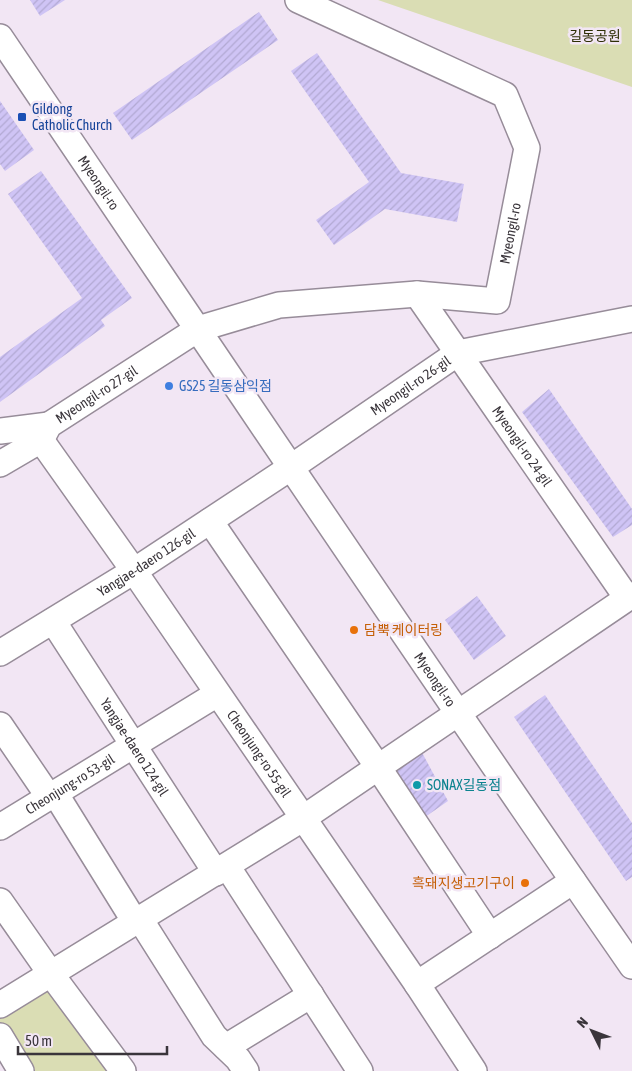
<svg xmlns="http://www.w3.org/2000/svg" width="632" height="1071" viewBox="0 0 632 1071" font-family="'Asap Condensed','Noto Sans KR',sans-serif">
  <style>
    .park { fill: #daddb4 }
    .building { fill: url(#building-hatch) }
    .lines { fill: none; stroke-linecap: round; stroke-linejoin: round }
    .minor-casing { stroke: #978c99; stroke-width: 28 }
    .minor { stroke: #fff; stroke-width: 25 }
    .transit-dot { fill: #1a4fb4; stroke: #f2e6f4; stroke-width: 2 }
    .shop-dot { fill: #3f7fe0; stroke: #f2e6f4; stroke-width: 2 }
    .food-dot { fill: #e8710a; stroke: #f2e6f4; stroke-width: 2 }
    .culture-dot { fill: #0f9aa8; stroke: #f2e6f4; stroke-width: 2 }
    .labels { text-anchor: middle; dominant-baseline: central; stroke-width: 5; stroke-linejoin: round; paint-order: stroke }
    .park-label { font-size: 14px; fill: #2e2f05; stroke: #f2e6f4 }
    .transit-label { font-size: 14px; fill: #164399; stroke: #f2e6f4; text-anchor: start }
    .street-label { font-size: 14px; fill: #3a353b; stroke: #f2e6f4 }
    .shop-label { font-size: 14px; fill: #366cbe; stroke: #f2e6f4; text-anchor: start }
    .food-label { font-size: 14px; fill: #c56008; stroke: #f2e6f4; text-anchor: start }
    .culture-label { font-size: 14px; fill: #0d838f; stroke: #f2e6f4; text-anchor: start }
  </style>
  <defs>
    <pattern id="building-hatch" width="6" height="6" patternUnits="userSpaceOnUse" patternTransform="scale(1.25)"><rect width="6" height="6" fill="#cfc4f5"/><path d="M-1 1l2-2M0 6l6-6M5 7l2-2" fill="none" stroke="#b2a9d3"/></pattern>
  </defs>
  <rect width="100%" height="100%" fill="#f2e6f4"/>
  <path class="park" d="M378,0h254v87z
    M47,989l61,82h-80l-28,-47v-12z"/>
  <path class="building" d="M30,0h35l-25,16z
    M259,12l19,28 -146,100 -19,-27z
    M317,53l84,120 63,11 -7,38 -72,-13 -51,36 -18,-25 53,-38 -78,-111z
    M0,101l34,49 -29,21 -5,-7z
    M41,171l91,127 -31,22 4,6 -105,76v-45l82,-59 -74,-104z
    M549,389l83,120v16l-19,12 -91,-125z
    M477,596l29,40 -32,24 -29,-40z
    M545,695l87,128v54l-6,4 -112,-164z
    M418,745l30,56 -30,21 -34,-53z"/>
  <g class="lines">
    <defs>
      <g id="minor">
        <path id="s1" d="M0,37c210,310 418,621 632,929"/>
        <path id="s2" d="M417,294l210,304"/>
        <path d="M0,431l49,-6"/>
        <path id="s3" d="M41,440l93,131 283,413 57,87"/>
        <path id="s4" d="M0,464l41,-24 8,-15 149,-96 81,-24 138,-11 80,7 30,-153 -22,-53 -207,-95"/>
        <path d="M210,521l168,246 112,169"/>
        <path id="s5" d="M53,621l163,252"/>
        <path id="s6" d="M0,653l134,-82 156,-103 168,-115 174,-34"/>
        <path d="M0,725l49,72"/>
        <path d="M55,793l80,129"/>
        <path id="s7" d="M0,827l217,-133"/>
        <path d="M227,866l133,205"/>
        <path d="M0,901l51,73 72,97"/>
        <path d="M140,919l74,117 24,23 8,12"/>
        <path d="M417,984l156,-103"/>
        <path d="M0,1005l302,-186 330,-224"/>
        <path d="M0,1036l21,35"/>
        <path d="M226,1047l85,-52"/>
      </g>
    </defs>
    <use href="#minor" class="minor-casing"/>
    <use href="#minor" class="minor"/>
  </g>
  <rect class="transit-dot" x="17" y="112" width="10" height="10" rx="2.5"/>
  <circle class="shop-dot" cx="169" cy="386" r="5"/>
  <g class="food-dot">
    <circle cx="354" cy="630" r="5"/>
    <circle cx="525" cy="883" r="5"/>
  </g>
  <circle class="culture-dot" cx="417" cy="785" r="5"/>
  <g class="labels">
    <g class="park-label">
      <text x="595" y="36">길동공원</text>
    </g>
    <g class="transit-label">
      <text x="32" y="109">Gildong<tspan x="32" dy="16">Catholic Church</tspan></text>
    </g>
    <g class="street-label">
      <text stroke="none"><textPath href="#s1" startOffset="176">Myeongil-ro</textPath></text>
      <text stroke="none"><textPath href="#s4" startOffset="614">Myeongil-ro</textPath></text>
      <text stroke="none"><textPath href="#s6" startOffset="490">Myeongil-ro 26-gil</textPath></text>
      <text stroke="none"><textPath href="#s4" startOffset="121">Myeongil-ro 27-gil</textPath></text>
      <text stroke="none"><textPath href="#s2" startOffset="185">Myeongil-ro 24-gil</textPath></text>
      <text stroke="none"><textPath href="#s6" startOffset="172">Yangjae-daero 126-gil</textPath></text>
      <text stroke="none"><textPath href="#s1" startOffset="776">Myeongil-ro</textPath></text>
      <text stroke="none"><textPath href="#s5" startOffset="150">Yangjae-daero 124-gil</textPath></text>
      <text stroke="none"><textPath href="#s3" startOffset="382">Cheonjung-ro 55-gil</textPath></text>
      <text stroke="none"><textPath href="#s7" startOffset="82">Cheonjung-ro 53-gil</textPath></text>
    </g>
    <g class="shop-label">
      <text x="179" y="386">GS25 길동삼익점</text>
    </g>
    <g class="food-label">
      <text x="364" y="630">담뿍 케이터링</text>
      <text x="515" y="883" text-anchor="end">흑돼지생고기구이</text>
    </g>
    <g class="culture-label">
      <text x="427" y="785">SONAX길동점</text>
    </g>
  </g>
  <g transform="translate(592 1031) rotate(312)" stroke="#f2e6f4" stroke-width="4" paint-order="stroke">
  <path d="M0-4L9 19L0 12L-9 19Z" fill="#3a353b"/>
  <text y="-8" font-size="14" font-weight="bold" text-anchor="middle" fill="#3a353b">N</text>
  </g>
  <path d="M18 1046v8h149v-8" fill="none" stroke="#3a353b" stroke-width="2.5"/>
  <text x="25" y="1046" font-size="15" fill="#3a353b" stroke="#f2e6f4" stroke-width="4" paint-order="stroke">50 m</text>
</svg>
